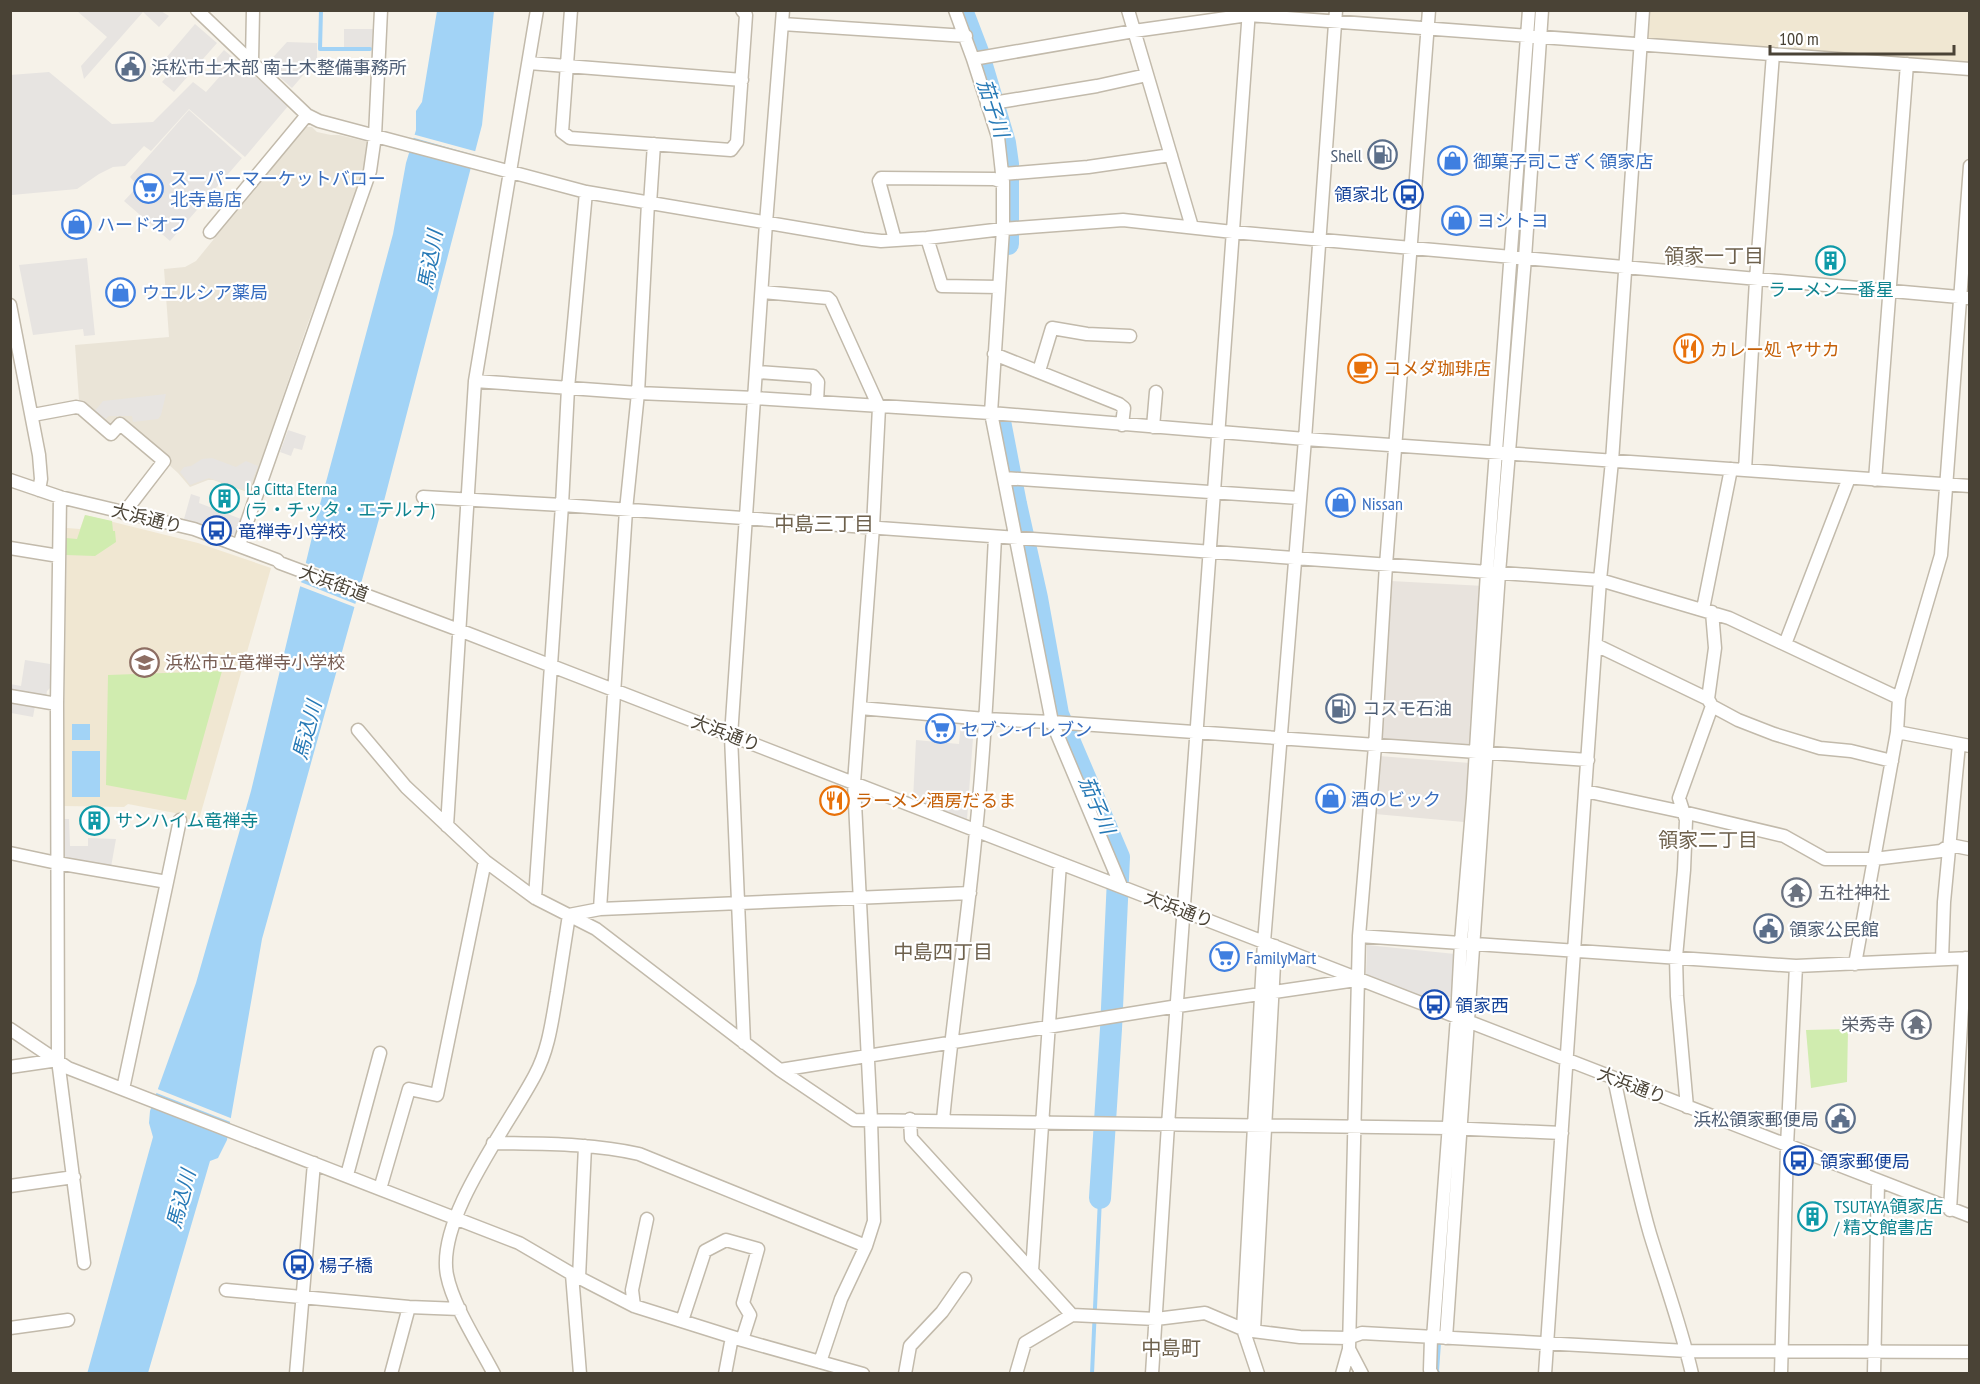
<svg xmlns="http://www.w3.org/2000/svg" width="1980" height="1384" viewBox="0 0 1980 1384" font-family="'PT Sans Narrow','Noto Sans JP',sans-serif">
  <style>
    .residential { fill: #eae4d7 }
    .industrial { fill: #e8e3dd }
    .education { fill: #f0e7d2 }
    .green { fill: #d0ecaf }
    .parking { fill: #e7e4e1 }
    .water { fill: #a2d3f6 }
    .pier { fill: #f6f2e9 }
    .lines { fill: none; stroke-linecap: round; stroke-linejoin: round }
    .stream { stroke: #a2d3f6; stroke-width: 4 }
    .river { stroke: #a2d3f6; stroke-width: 22 }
    .minor-casing { stroke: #c2baab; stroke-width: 15 }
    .minor { stroke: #fff; stroke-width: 12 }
    .labels { text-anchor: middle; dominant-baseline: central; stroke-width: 4.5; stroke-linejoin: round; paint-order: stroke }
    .service-label { font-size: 18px; fill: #4e5e75; stroke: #fff; text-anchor: start }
    .shop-label { font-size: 18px; fill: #366cbe; stroke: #fff; text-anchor: start }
    .transit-label { font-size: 18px; fill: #164399; stroke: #fff; text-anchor: start }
    .culture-label { font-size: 18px; fill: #0d838f; stroke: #fff; text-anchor: start }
    .food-label { font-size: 18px; fill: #c56008; stroke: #fff; text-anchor: start }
    .street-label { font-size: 18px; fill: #4a4336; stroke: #fff }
    .education-label { font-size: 18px; fill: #785e54; stroke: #fff; text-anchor: start }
    .worship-label { font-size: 18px; fill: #5b616d; stroke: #fff; text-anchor: start }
    .water-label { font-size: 20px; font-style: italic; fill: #2679b6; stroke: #fff }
    .neighbourhood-label { font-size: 20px; fill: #6e614d; stroke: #fff }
  </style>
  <rect width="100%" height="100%" fill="#f6f2e9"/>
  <path class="residential" d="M305,127h7l5,5 14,3h8l30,7 -5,36 -56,145 -58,170 -37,-13h-5l-18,7 -12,-14 -10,-9 3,-6 -51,-40 -9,9 -32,-27 -4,-55 94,-8 -5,-68 21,-2 11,-6z"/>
  <path class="industrial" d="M1391,581l93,5 -14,164 -90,-6z
    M1379,756l91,7 -6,59 -89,-8z"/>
  <path class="education" d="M1649,11h320v51l-322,-23z
    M85,515l113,28 73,25 -73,255 -23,-10 -47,-9 -4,3 -61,-1 4,-278 13,1z"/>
  <path class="green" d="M85,515l27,6 1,10h2l1,11 -21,14 -29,-1v-17l11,1z
    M222,671l-36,129 -80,-15 2,-110z
    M1848,1029l-1,53 -36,6 -5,-58z"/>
  <path class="parking" d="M77,11h84l8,5 -10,11 -16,-15 -59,67 -3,-13 26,-29z
    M195,24l22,19 -43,49 -12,-10 8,-9 -10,-8z
    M344,29h29l-1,19h-28z
    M287,42l30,1v16l-25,29 -26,-23z
    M224,50l65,55 -44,52 -56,-48 -38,42 -7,-5 -19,20 -12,1 -14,7 -22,15 -65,6 -2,-120 39,-3 63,52 41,-2 40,-40 13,10 15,-17 -10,-10z
    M189,110l53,48 -72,83 -46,-40 14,-15 -8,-9z
    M87,258l8,77 -11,1 -1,-7 -50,6 -14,-70z
    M166,394l-5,21 -3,4 -25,3 -1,-6h-23l-5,4 -10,-8 9,-11z
    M288,430l18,6 -4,14 -8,-2 -3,8 -11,-4z
    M212,458l24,9 10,-6 12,5 -10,25 -39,-13 -19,7 -10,-13 4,-5 7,-1 11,-7z
    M191,494l9,3 -1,6 42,16 -6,16 -51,-16z
    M25,660l25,4v24l-3,3 -1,6 -35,-8 -1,-5 11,2z
    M10,702l25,4 -2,11 -22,-4z
    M961,723l13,1 -7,96 -54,-20 3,-60 43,4z
    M64,819h5l1,27h18v-8l28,1 -5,28 -48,-8z
    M1367,945l88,9 -3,43 -19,-3 -1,9 -66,-27z"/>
  <path class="water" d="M437,11h57l-12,114 -98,376 -122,438 -35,201 -9,18 -8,3 -62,212 -61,1 66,-237 -4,-14 1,-12 46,-128 55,-192 68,-283 74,-274 13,-71 10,-33v-19l6,-9z
    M72,724h18v16h-18z
    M72,751h28v46h-28z"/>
  <path class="pier" d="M412,134l66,18v4l-67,-19z
    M303,562l61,23 -4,16 -61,-24z
    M298,581l60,24 -1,3 -60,-23z
    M155,1088l78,31v4l-79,-31z"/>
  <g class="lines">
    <path class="stream" d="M321,10l-1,39h50
      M1512,348l24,-338
      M1092,1374l8,-176
      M1439,1374l-2,-3 9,-127"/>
    <path class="river" d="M962,10l16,42 27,91 3,21v80
      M1000,421l16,83 21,94 21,116 61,143 -8,172 -11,169"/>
    <defs>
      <path id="minor" d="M197,10l110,105 -97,117
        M571,10l-9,122 8,6 161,12 6,-8 9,-127 -4,-5
        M955,10l18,49 161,-28 114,-16 722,54
        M1128,10l64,217
        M782,24l184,12
        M973,59l25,78 5,45v47l-12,184 61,309 69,164
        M252,61l1,-51
        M529,63l213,17
        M987,104l110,-18 50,-11
        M307,115l12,6 267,71 277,47 18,2 46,-3 76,-9 120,-9 110,12 737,66
        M1003,174l85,-7 83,-12
        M650,204l4,-60
        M927,238l15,48 57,1
        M895,240l-16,-59 2,-3 113,1 9,3
        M763,292l65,6 3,3 48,106 -6,120 -19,256 17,337 3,101 -8,25 -25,53 -21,63
        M10,305l29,150 2,24 -2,11
        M994,354l125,50 5,4 -2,17
        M1039,371l13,-43 35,6 43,2
        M757,372l56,4 5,6 -1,20
        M475,381l163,12 117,5 236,15 314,26 665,47
        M33,415l43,-8 5,1 30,26 9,-10 44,37 -40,52
        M1153,427l3,-35
        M1745,470l11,-190 17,-226
        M1004,478l295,20
        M10,480l50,17 134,32 83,31 3,3 179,67 1511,586
        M1875,480l32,-416
        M60,497l-3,207 1,356 26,203
        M423,497l139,8 1038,75 129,38 170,80 -2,34
        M239,545l131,-374 5,-35 6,-126
        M10,548l49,8
        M1703,609l28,-140
        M1785,644l64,-166
        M1596,645l112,54
        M10,696l47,8
        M1899,698l42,-143 29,-389
        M1712,706l26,14 36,14 46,14 31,3 41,10
        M860,708l125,11 67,3 536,38
        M358,730l48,57 79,74 50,37 61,31 184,141 74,50 594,8 114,5
        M1585,791l98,21 101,24 41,23h49l67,-8 9,-6 20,4
        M447,826l28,-445 62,-371
        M10,853l47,10 110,19 -44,207
        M167,882l13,-62
        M535,898l27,-393 6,-117 18,-196
        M600,909l26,-399 12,-117 10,-190
        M569,915l31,-6 370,-16
        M1359,936l437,30 174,-8
        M1942,959l2,-57 15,-158
        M1855,964l42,-232 73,14
        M10,1029l58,39 451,175 53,31 62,32 108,34 121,34
        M744,1043l-13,-307 35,-513 17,-213
        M10,1067l48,-7
        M780,1070l398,-64 178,-26
        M1614,1078c11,52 21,104 36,156 14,46 31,92 42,140
        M1687,1107l-10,-111 -1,-39 8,-87 2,-50 -7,-22 33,-92 -4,-7 7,-51 -3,-36
        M910,1119l1,19 161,177 84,4 49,-6 40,17 55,7 48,1 14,-5 325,18 283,1
        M943,1120c9,-96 24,-192 33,-289 10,-98 14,-196 19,-294
        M493,1143c49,1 98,0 146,11l227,92
        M347,1175l33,-122
        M10,1186l64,-9
        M380,1189l29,-100 28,6 48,-234
        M1950,1210l15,-252
        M1032,1271l28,-408
        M572,1274l8,100
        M579,1278l6,-132
        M226,1290l183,17 51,2
        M634,1306l-2,-16 15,-71
        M682,1321l23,-70 21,-11 32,9 -15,54 7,12 -8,25
        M10,1328l58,-8
        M1254,1330l21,-384
        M1431,1338l-1,32 2,4
        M1433,1338l24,-321 4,-75 12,-144 14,-226 42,-562
        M1446,1338l53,-765 26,-315 17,-248
        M1349,1349l13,25
        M296,1374l18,-211
        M391,1374l18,-67
        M494,1374c-15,-29 -41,-68 -47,-99 -11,-57 62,-150 88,-200 14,-26 17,-55 22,-83 4,-26 8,-51 12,-77
        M725,1374l7,-37
        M905,1374l5,-28 32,-34 23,-33
        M1016,1374l9,-31 47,-28
        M1152,1374l16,-249 81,-1115
        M1258,1374l-15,-45 21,-387 41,-503 31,-429
        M1342,1374l7,-25 10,-413 16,-190 11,-181 43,-555
        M1545,1374l40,-583 15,-211 12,-119 31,-451
        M1781,1374l6,-228 9,-180
        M1874,1374l4,-192"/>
    </defs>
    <use href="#minor" class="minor-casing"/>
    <use href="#minor" class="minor"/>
  </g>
  <defs>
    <symbol id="civic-ring" viewBox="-11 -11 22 22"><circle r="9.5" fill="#fff" stroke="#5c6f8a" stroke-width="1.5"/><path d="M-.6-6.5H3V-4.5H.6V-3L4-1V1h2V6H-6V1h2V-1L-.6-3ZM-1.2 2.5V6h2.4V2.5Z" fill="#5c6f8a"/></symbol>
    <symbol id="fuel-ring" viewBox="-11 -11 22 22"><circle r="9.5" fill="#fff" stroke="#5c6f8a" stroke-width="1.5"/><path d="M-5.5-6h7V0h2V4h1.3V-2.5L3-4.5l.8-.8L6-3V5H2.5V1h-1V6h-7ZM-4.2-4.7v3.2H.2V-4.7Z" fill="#5c6f8a"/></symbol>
    <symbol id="shop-ring" viewBox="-11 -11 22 22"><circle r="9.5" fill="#fff" stroke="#3f7fe0" stroke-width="1.5"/><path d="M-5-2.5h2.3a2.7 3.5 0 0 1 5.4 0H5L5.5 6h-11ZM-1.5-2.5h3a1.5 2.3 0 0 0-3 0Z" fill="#3f7fe0"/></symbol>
    <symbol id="supermarket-ring" viewBox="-11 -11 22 22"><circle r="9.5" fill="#fff" stroke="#3f7fe0" stroke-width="1.5"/><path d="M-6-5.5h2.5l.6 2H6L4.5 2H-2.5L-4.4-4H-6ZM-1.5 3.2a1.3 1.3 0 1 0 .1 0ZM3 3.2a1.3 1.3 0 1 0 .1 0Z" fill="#3f7fe0"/></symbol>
    <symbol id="bus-ring" viewBox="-11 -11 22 22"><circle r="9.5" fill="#fff" stroke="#1a4fb4" stroke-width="1.5"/><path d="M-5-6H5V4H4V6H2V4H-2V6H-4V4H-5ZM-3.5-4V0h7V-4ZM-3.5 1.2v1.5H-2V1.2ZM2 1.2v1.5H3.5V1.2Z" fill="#1a4fb4"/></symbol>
    <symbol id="building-ring" viewBox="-11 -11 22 22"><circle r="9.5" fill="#fff" stroke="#0f9aa8" stroke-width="1.5"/><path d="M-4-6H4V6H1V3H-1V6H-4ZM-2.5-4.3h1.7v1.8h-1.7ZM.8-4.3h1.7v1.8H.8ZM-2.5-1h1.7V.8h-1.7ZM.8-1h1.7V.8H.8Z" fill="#0f9aa8"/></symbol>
    <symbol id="restaurant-ring" viewBox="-11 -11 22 22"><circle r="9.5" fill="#fff" stroke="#e8710a" stroke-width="1.5"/><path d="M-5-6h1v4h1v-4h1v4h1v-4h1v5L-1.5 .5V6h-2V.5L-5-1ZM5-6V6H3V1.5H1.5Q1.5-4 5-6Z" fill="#e8710a"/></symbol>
    <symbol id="cafe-ring" viewBox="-11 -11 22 22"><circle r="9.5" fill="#fff" stroke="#e8710a" stroke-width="1.5"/><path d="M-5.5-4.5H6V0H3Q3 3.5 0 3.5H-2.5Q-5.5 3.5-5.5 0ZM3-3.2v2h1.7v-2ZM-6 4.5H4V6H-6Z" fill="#e8710a"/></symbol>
    <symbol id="school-ring" viewBox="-11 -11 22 22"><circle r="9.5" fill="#fff" stroke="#8d6e63" stroke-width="1.5"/><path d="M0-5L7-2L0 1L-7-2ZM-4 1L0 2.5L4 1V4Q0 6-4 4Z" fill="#8d6e63"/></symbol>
    <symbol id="temple-ring" viewBox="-11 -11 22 22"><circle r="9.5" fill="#fff" stroke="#6b7280" stroke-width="1.5"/><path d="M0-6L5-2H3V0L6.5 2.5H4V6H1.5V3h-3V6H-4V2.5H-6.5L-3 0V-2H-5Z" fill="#6b7280"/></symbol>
  </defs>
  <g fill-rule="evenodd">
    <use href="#civic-ring" x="114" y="50" width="33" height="33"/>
    <use href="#fuel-ring" x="1366" y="138" width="33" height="33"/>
    <use href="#shop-ring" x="1436" y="144" width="33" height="33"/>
    <use href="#supermarket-ring" x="132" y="172" width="33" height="33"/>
    <use href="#bus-ring" x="1392" y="178" width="33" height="33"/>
    <use href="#shop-ring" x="1440" y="204" width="33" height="33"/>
    <use href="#shop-ring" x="60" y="208" width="33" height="33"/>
    <use href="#building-ring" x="1814" y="244" width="33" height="33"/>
    <use href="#shop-ring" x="104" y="276" width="33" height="33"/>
    <use href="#restaurant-ring" x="1672" y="332" width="33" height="33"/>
    <use href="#cafe-ring" x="1346" y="352" width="33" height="33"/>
    <use href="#building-ring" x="208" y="482" width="33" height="33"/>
    <use href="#shop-ring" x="1324" y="486" width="33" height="33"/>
    <use href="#bus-ring" x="200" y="514" width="33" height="33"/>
    <use href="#school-ring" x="128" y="646" width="33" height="33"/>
    <use href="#fuel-ring" x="1324" y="692" width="33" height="33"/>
    <use href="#supermarket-ring" x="924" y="712" width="33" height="33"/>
    <use href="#shop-ring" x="1314" y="782" width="33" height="33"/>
    <use href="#restaurant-ring" x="818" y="784" width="33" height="33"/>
    <use href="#building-ring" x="78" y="804" width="33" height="33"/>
    <use href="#temple-ring" x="1780" y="876" width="33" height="33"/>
    <use href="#civic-ring" x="1752" y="912" width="33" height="33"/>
    <use href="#supermarket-ring" x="1208" y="940" width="33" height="33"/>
    <use href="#bus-ring" x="1418" y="988" width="33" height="33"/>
    <use href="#temple-ring" x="1900" y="1008" width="33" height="33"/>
    <use href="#civic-ring" x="1824" y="1102" width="33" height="33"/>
    <use href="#bus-ring" x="1782" y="1144" width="33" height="33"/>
    <use href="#building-ring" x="1796" y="1200" width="33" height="33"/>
    <use href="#bus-ring" x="282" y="1248" width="33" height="33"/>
  </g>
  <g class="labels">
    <g class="service-label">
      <text x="151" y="67">浜松市土木部 南土木整備事務所</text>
      <text x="1362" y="155" text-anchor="end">Shell</text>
      <text x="1362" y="708">コスモ石油</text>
      <text x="1789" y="929">領家公民館</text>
      <text x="1819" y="1119" text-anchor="end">浜松領家郵便局</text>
    </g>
    <g class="shop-label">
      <text x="1473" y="161">御菓子司こぎく領家店</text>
      <text x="170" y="178">スーパーマーケットバロー<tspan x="170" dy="21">北寺島店</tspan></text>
      <text x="1477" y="220">ヨシトヨ</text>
      <text x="97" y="224">ハードオフ</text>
      <text x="142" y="292">ウエルシア薬局</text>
      <text x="1362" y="503">Nissan</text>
      <text x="961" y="729">セブン-イレブン</text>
      <text x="1351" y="799">酒のビック</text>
      <text x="1246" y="957">FamilyMart</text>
    </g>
    <g class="transit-label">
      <text x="1388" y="194" text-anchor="end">領家北</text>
      <text x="238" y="531">竜禅寺小学校</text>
      <text x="1455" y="1005">領家西</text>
      <text x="1820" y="1161">領家郵便局</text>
      <text x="319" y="1265">楊子橋</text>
    </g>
    <g class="culture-label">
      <text x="1831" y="289" text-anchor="middle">ラーメン一番星</text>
      <text x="246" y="488">La Citta Eterna<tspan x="246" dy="21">(ラ・チッタ・エテルナ)</tspan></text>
      <text x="115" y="820">サンハイム竜禅寺</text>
      <text x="1834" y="1206">TSUTAYA領家店<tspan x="1834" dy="21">/ 精文館書店</tspan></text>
    </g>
    <g class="food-label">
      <text x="1710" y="349">カレー処 ヤサカ</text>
      <text x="1383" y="368">コメダ珈琲店</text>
      <text x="855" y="800">ラーメン酒房だるま</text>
    </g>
    <g class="street-label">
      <text transform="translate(147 518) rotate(14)">大浜通り</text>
      <text transform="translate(334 583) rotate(20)">大浜街道</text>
      <text transform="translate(726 733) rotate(21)">大浜通り</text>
      <text transform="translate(1179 909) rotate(21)">大浜通り</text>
      <text transform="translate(1632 1085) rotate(21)">大浜通り</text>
    </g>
    <g class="education-label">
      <text x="165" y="662">浜松市立竜禅寺小学校</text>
    </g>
    <g class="worship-label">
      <text x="1818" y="892">五社神社</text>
      <text x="1895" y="1024" text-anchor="end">栄秀寺</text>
    </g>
    <g class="water-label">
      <text transform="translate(993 108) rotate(72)">茄子川</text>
      <text transform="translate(430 260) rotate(-80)">馬込川</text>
      <text transform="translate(307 730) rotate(-75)">馬込川</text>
      <text transform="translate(1097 805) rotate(67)">茄子川</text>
      <text transform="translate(181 1199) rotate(-75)">馬込川</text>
    </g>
    <g class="neighbourhood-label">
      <text x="1714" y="256">領家一丁目</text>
      <text x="824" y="524">中島三丁目</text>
      <text x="1708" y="840">領家二丁目</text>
      <text x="943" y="952">中島四丁目</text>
      <text x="1171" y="1348">中島町</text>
    </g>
  </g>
  <rect width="1980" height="1384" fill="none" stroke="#4a4336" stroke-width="24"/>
  <path d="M1770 45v9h184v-9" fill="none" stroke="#4a4336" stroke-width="3"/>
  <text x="1779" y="45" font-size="18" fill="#4a4336" stroke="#ffffff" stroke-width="4.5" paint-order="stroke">100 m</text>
</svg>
